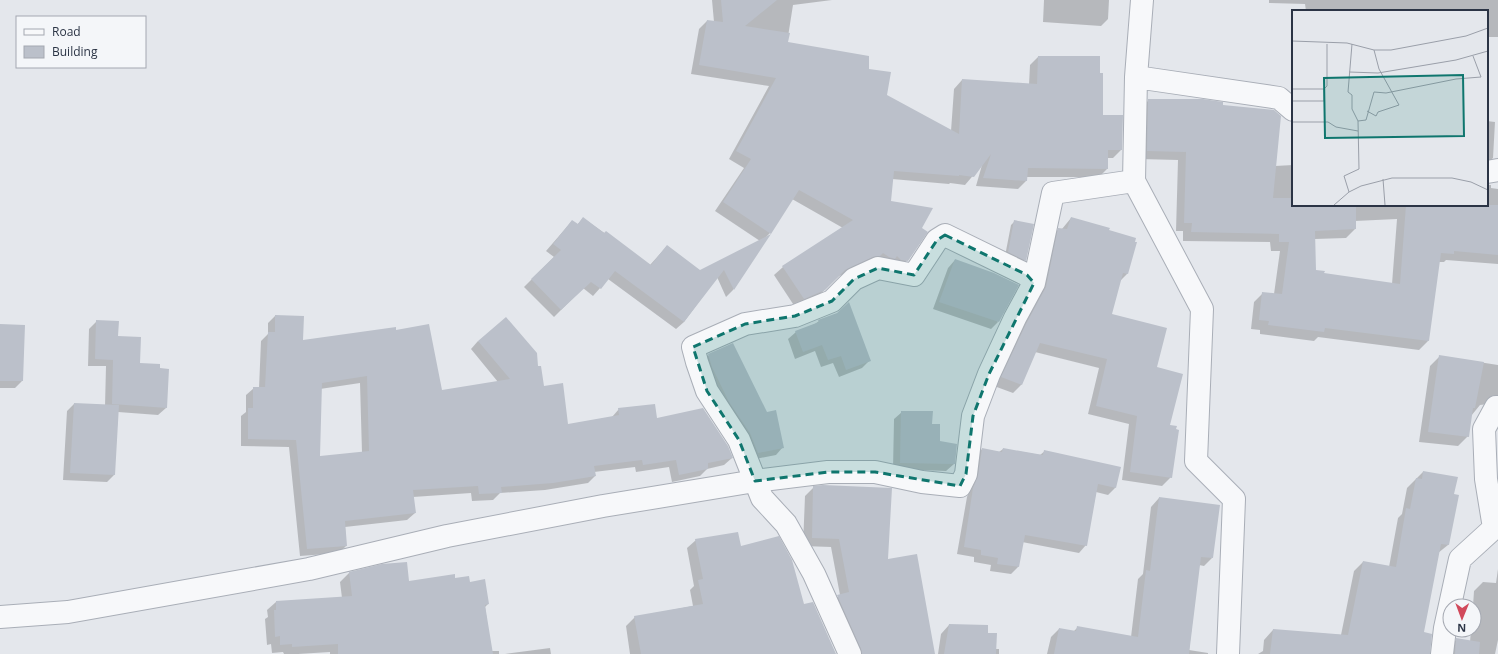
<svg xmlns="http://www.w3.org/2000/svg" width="1498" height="654" viewBox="0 0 1498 654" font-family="'Open Sans',sans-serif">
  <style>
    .shadow { fill: #0003; fill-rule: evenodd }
    .building { fill: #bbc0ca; fill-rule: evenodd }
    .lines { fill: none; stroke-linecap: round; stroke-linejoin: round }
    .minor-casing { stroke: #a9aeb7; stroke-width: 24 }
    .minor { stroke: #f7f8fa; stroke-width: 22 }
    .marked { fill: #0f766e; fill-opacity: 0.2; stroke: #0f766e; stroke-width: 3; stroke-dasharray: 8 5; stroke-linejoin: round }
    .inset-road { fill: none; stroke: #9a9fa9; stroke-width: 1 }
    .view { fill: #0f766e; fill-opacity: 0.15; stroke: #0f766e; stroke-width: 2 }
    .inset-edge { fill: none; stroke: #2b3445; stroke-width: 2 }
  </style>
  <rect width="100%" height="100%" fill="#e4e7ec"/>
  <path class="shadow" d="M712,0h120l-39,5 -6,38 81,27 18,26 65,35 3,-42 8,-9 67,5 1,-20 8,-8 64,59 19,34 -8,8h-6v11l-8,8h-73v4l-8,8 -42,-3 6,-21 -17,20 -15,-2 -1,1 -57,-5 -2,23 30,26 -13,32 -8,9 -25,-8 -35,15 -24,23 -20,8 -21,-32 9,-8 60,-39 -51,-29 -22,34 -4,4h2l-35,53 -7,7 -9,-20 -33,45 -8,7 -68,-50 -15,17 -10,-8 -29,29 -30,-30 30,-30 -8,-6 26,-30 5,4 6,-7 67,47 17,-19 33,25 60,-30 -45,-30 29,-43 -15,-9 40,-73 -78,-12 8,-45 8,-8 7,1z
    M1044,0h65l-1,19 -7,7 -58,-4z
    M1269,0h229v37h-11v-26h-181l-1,-7 -36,-1z
    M1149,100l73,6 53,60 18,-1v40h194v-20h4v3l7,1v75l-52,-4 -2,2h-5l-11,79 -9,9 -101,-13 -4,4 -54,-7v-4l-9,-1 3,-27 9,-9 11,1 6,-43h-9l-1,-9 -87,-1v-10h-7l2,-71 -39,-1 1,-50zM1397,219l-5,65 -69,-10 -8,-3v-32l31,-1 9,-9v-8z
    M1487,121l8,1 -2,36 -6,5z
    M1071,218l37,13 28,12 -9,31 -7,7 -9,34 44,53 14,58 2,51 -9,9 -40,-6 7,-56 -41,-10 11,-46 -64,-16 -14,33 -8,8 -19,-7 56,-149 9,-8h3z
    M1014,222l11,38 -3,3 -17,-7 6,-31z
    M955,260l43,62 -7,7 -58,-20 15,-41z
    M275,316l27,25 94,-9 45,59 57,-9 -27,-33 7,-8 59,27 6,19 24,38 45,-8 7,-8 37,10 76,39 -8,7 -17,4 -7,7 -28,6 -3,-15 -33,5 -1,-5 -41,5 1,4 -7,7 -43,7 -45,3 -7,7 -21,1 -1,-8 -58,4 2,16 -8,7 -62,7 1,19 -7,7 -39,3 -11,-109 -48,-1v-30l5,-4v-17l8,-7h5l2,-47 7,-7v-11zM360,383l2,70 -43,4 1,-68z
    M97,321l20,16 49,71 -8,7 -40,-3 -4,63 -7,7 -44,-2 4,-69 7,-7 31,2 1,-40h-18l1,-37z
    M819,321l51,39 -8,8 -23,9 -6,-14 -12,4 -6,-16 -20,8 -7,-20 8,-7 19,-8z
    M0,325l22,56 -7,7h-15z
    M708,355l75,92 -7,8 -26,5 -49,-98z
    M1440,356l58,9v44l-10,-5 -8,1 -9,11 -3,20 -10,10 -39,-4 11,-76z
    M902,412l29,13 8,17 15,22 -8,7 -53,-2 1,-50z
    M982,449l17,3 4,-3 37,6 5,-4 74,17 -4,20 -7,7 -12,-3 -10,53 -7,8 -57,-11 -4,25 -7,7 -21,-3 1,-6 -17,-3v-5l-17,-3 10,-57 4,-13 4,-27z
    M1423,472l30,23 -5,50 -10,8 -15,80 6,21h-171l5,-3 1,-11 9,-10 68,5 13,-64 9,-9 26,5 9,-49 4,-4 5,-26z
    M814,487l73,73 47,94h-83l-22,-50 11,-9 -9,-48 -28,-1 2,-50z
    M1159,498l53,60 -8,8 -5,-1 -10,85 19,3v1h-161l4,-17 8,-8 14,3 5,-5 53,10 7,-58 5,-5 8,-67z
    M696,540l44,8 63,57 32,49h-205l-4,-28 9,-9 58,-11 -3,-16 4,-4 -7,-38z
    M382,565l26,17 46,-3 15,4 19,21 -3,3 6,44h8v3h-169v-2l-32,2h-14l-1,-2 -11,1 -1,-9 -4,1 -2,-26 3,-2 -1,-7 9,-8 66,-4 -2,-16 9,-9z
    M1498,569v71l-3,14h-48l1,-6 9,-9 13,3 1,-12h3v-24h-1l1,-15 9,-9 13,1z
    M949,625l38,9 8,15h4v5h-61l3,-20z
    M550,648l1,6h-46z"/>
  <path class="building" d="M721,0h56l-32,26 45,7 -2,9 81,14v13l22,3 -4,23 72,39 3,-55 75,5 1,-28h62v17h3v42h20l-1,35h-14v19l-80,-1 -1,13 -44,-3 8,-24 -17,23 -15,-2v1l-65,-5 -3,30 42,7 -11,20 6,4 -20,29 -7,-1 -4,-4 -2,3 -6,-2 -6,-4 -3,3 -7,1 -28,13 -20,20 -21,9 -22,-33 71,-46 -54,-30 -28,44 -48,-32 28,-43 -15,-8 40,-73 -77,-13 8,-45 16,2z
    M1148,99h55l20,3v3l51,5 7,6 -8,82h20v7h63v24l-41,2 1,39 9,1 -1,2 76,11 6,-79h92v50l-44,-4v3l-13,-1 -12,88 -104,-13 -1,4 -56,-7 1,-4 -10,-1 3,-28 20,2 7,-52h-10v-8l-88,-2 1,-9h-8l2,-71 -39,-1z
    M583,217l21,16 2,-2 45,34 16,-20 33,25 71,-36 -37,56 -10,-20 -40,52 -69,-51 -14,18 -10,-7 -30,28 -30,-31 30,-29 -8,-6 19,-24 6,4z
    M1071,217l39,11 -1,2 27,8 -1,4h2l-9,32 -5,-1 -11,41 55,14 -10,39 26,7 -13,51 7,1 -1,3 3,1 -7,48 -42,-6 7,-56 -41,-10 11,-47 -67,-16 -18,42 -21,-8 25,-53 20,-37 12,-59 9,1z
    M1014,220l20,4 -8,37 -18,-9z
    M955,259l39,14 25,12 -20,37 -60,-20z
    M849,302l22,59 -25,9 -5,-14 -13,4 -6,-15 -19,7 -8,-21 24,-9 -1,-2 19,-7z
    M275,315l29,1 -1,24 93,-13v3l33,-6 13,66 68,-11 -32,-38 28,-24 31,36 1,13h3l3,20 19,-3 5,41 51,-9 -1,-7 37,-4 2,14 46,-10 25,38 5,12 -25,5v6l-29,6 -3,-15 -33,5 -1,-5 -48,6 2,10 -43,7 -52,4 1,6 -23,1 -1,-8 -65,4 3,23 -71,8 2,25 -40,3 -11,-109 -48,-1v-31h5v-21h12l3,-55h7zM367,376l2,75 -49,5 2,-73z
    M96,320l23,1 -1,15 23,1 -1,26 20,1v4l9,1 -2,39 -55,-4 1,-44 -18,-1z
    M0,324l25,1 -2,56h-23z
    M733,343l34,69 9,-2 8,38 -26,5 -8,-20 -21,-31 -17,-35 -4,-13z
    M1439,355l45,7 -9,46h-2l-4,29 -41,-5z
    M74,403l45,2 -4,70 -45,-2z
    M901,411h32l-1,13h8v17l17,3 -2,20 -55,-1z
    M982,448l20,4 1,-4 40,7 1,-5 77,17 -5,21 -18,-4 -11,62 -62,-11 -6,32 -22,-3 1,-6 -17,-3v-5l-17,-3 9,-59 5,-12z
    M1423,471l35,6 -4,17 5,1 -10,50 -8,-1 -17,88 8,2 -2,20h-160l3,-25 75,6 15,-74 33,6 10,-59 4,1 6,-31 6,1z
    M823,485l69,3 -4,71 29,-5 18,100h-73l-1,-5 -24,-54 12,-3 -10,-53 -27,-1 1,-52z
    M1159,497l61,8 -7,53 -12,-1 -12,97h-135l5,-26 17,3 1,-5 61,11 8,-67 4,1z
    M738,532l3,14 38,-10 13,24 12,44 9,-2 23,52h-195l-7,-38 69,-12 -5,-24 5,-1 -8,-40z
    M407,562l2,19 46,-7v4l14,-2 1,6 15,-3 4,25 -4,1 8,49h-155v-10l-46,3v-3l-12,1v-9l-5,1 -1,-27h2v-9l76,-5 -3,-24 33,-8z
    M949,624l39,1v8h9l-1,21h-52z
    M1456,638l24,4 -1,12h-24z"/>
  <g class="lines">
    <defs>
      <path id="minor" d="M1136,77l143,21 14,12
        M1487,172l11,-2
        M1134,181l68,128 -6,152 38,38 -6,155
        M1494,528l-8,-49 -2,-50 12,-22h2
        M0,617l68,-5 241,-43 138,-33 156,-30 152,-25 73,-9h47l47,10 38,4 6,-12 7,-58 16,-42 26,-56 19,-35 19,-90 81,-12 2,-104 6,-77
        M850,654l-36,-80 -28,-50 -24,-26 -23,-58 -32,-49 -10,-29 -4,-15 52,-23 50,-8 37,-15 22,-22 24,-11 36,7 23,-35 8,-5 82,40 7,8
        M1442,654l3,-26 15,-69 34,-31h4"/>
    </defs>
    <use href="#minor" class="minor-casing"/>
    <use href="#minor" class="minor"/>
  </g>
  <path class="marked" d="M945,235l82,40 7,8 -45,91 -16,42 -7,58 -6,12 -85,-14h-47l-73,9 -16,-41 -32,-49 -14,-44 52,-23 50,-8 37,-15 22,-22 24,-11 36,7 23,-35z"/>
  <g transform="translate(1292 10)">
    <rect width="196" height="196" fill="#e4e7ec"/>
    <path class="inset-road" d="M0,31l55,2 27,7h17l75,-14 22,-8M60,34l-4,48 4,3v14l6,12M57,62l29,1 78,-13 32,-9M0,79h32l3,-3v-42M0,91h32v-12M75,101l9,5 2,-4 21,-7 -20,-36 -5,-19M0,112h36l8,5 22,4M91,169l2,26M57,182l-5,-16 15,-7 -1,-48 8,-1 8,-28 12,1 70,-14 25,-2 -8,-21M42,195l15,-13 12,-6 31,-8h60l19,4 17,8"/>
    <path class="view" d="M171,65l1,61 -139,2 -1,-60z"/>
    <rect width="196" height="196" class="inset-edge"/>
  </g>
  <rect x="16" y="16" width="130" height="52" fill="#f4f6f9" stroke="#a4a8b1"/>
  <rect x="24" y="29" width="20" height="6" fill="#f7f8fa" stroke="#a4a8b1"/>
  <text x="52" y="36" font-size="12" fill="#2b3445">Road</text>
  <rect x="24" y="46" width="20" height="12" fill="#bbc0ca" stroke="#a4a8b1"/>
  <text x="52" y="56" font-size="12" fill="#2b3445">Building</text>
  <g transform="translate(1462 618) rotate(181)"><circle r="19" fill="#f4f6f9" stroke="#a4a8b1"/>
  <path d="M0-3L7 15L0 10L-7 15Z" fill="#d1495b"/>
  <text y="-6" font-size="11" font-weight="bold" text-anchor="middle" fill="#2b3445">N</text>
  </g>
</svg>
